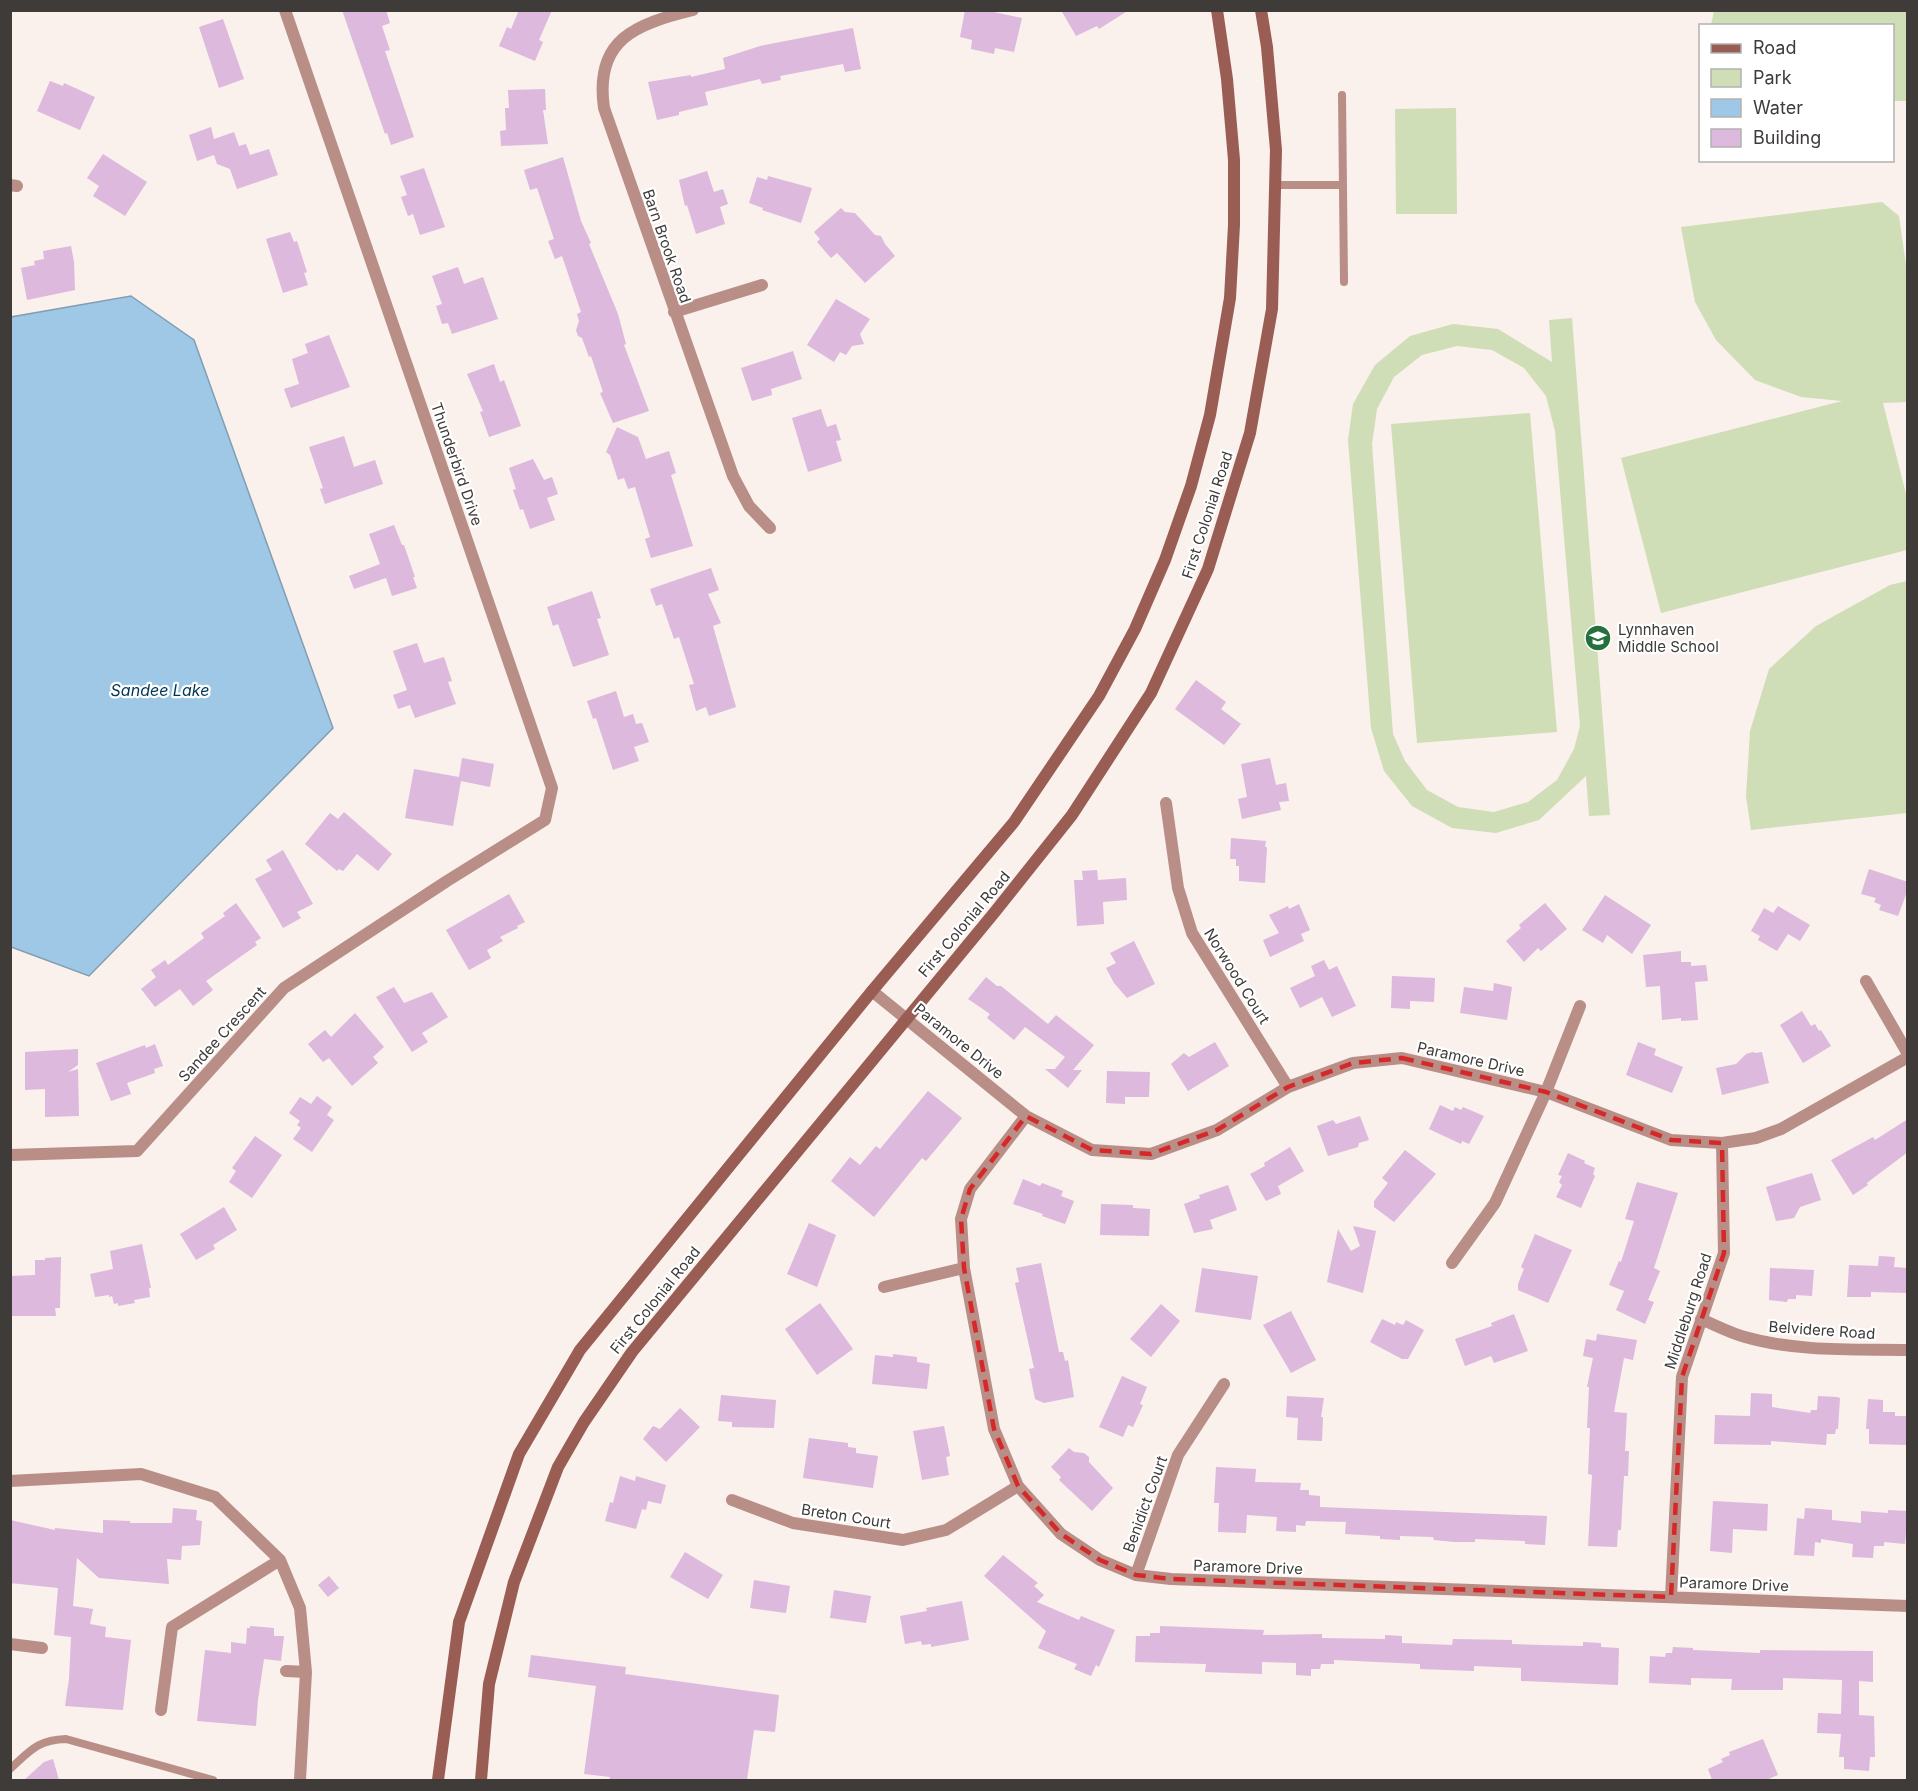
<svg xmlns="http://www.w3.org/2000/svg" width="1918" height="1791" viewBox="0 0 1918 1791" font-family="Inter,sans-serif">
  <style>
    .green { fill: #cfdeb6; fill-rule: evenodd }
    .water { fill: #9ec8e6; stroke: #819eb2; stroke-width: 1.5 }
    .building { fill: #dcb9dd }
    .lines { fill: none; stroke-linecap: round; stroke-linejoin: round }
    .lane { stroke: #b98e86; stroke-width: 8 }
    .street { stroke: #b98e86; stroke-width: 12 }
    .secondary { stroke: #9a5d53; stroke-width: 12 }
    .marked { fill: none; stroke: #d62828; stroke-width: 4.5; stroke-dasharray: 12 8; stroke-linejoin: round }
    .labels { text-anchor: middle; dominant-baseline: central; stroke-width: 4.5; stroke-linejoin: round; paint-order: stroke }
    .street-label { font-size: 15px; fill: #3e3b39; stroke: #fff }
    .poi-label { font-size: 15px; fill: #3e3b39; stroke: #fff; text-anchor: start }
    .water-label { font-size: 16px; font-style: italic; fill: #003754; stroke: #fff }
  </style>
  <rect width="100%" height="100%" fill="#faf0ec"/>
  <path class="green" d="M1714,11h193v90h-14l-1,-75 -181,-1z
    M1456,108l1,106h-61l-1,-105z
    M1882,202l17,14 9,63 -1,123 -24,1 24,95v52l-246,63 -40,-155 221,-57 -41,-4 -46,-17 -39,-40 -21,-38 -14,-75z
    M1572,318l38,497 -21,1 -3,-40 -47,44 -43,13 -44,-5 -40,-22 -28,-35 -13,-43 -23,-288 5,-36 22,-39 35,-29 43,-12 45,5 54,33 -3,-42zM1457,346l35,4 32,18 22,28 9,35 25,295 -6,23 -17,31 -29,22 -34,10 -36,-5 -31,-17 -22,-29 -12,-27 -21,-290 5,-35 17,-32 28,-22z
    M1530,413l27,319 -140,11 -26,-319z
    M1907,581v232l-156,17 -5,-34 4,-65 19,-62 47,-43 74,-41z"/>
  <path class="water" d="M131,296l63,44 139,388 -244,248 -78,-29v-630z"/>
  <path class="building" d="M342,10h44l4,13 -8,3 8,24 -5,1 29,86 -23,8 -4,-12 -2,1z
    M519,10h33l-13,30 4,2 -8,19 -36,-15 8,-19 4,2z
    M965,10h20l37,8 -8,34 -19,-4 -1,6 -23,-5 1,-9 -12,-3z
    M1061,10h68l-30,19 -2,-3 -21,10z
    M223,19l21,60 -25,9 -20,-61z
    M853,28l8,41 -16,3 -2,-8 -63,12 1,4 -19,4 -2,-5 -55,13 3,13 -29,7v3l-22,5 -9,-38 43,-7v2l34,-8 -2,-11 37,-12z
    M50,81l13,5 1,-3 31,14 -15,33 -43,-19z
    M545,89l1,21h-3l5,34 -47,2 -1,-15 6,-1 -1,-22h4l-1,-18z
    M211,127l3,12 20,-7 5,14 7,-2 4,11 19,-6 9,26 -41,14 -7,-20 -13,-5 -3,-9 -17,6 -8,-26z
    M103,154l44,28 -22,34 -32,-20 6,-10 -12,-8z
    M563,157l18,64 10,22 -2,1 29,70 8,30 -2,1 25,66 -36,12 -13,-30 3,-1 -12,-36 -2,1 -7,-19 -4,-2 -2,-6 3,-9 -2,-7 4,-2 -19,-56 -7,3 -7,-18 6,-2 -17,-51 -7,2 -6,-20z
    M424,168l21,59 -25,8 -7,-21 -5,2 -7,-19 6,-2 -7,-19z
    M707,171l7,21 9,-3 5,15 -8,3 5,17 -29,10 -9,-29 -2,1 -6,-26z
    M768,176l44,12 -11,35 -39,-13 1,-2 -14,-5 8,-26 10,3z
    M841,208l4,4 10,1 20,22 6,1 4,8 10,12 -30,27 -28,-30 -6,5 -14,-16 3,-3 -6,-7z
    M290,232l4,10 3,-1 10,31 -3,1 4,12 -25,8 -17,-54z
    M71,246l3,16 1,28 -48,10 -6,-32 14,-3 -1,-4 10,-2 -1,-8z
    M458,267l6,17 19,-7 15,42 -46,15 -4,-11 -6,1 -6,-18 6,-2 -10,-28z
    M836,299l34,20 -10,15 4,10 -12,2 -6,9 -6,-3 -6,10 -27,-17z
    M329,335l21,52 -59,21 -7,-19 15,-5 -7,-25 16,-6 -3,-9z
    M793,351l9,28 -31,10 1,6 -20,6 -11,-33z
    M494,364l6,18 4,-2 17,46 -32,11 -9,-25 3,-1 -16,-37z
    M821,409l6,18 9,-3 5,16 -5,1 6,20 -34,11 -16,-54z
    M617,427l21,10 8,22 23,-8 7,22 -5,2 22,71 -42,12 -6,-19 5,-2 -15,-50 -7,2 -4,-11 -6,2 -8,-25 -4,-3z
    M344,436l10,31 21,-7 8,24 -58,20 -5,-15 3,-1 -14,-41z
    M533,459l11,21 8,-3 6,17 -11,4 8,22 -25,9 -7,-20 -3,1 -7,-20 3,-1 -7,-21z
    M394,525l8,20h2l11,32h-2l4,11 -25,8 -6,-18 -32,11 -5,-13 31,-12 -11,-30z
    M711,568l8,22 -11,4 13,29 -8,3 23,81 -27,9 -3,-9 -10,4 -7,-26 5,-1 -15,-47 -5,2 -12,-35 -6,2 -6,-17z
    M592,591l9,27 -4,1 12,36 -36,12 -15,-43 -5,2 -6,-19z
    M417,643l7,20 20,-6 8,24 -4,1 8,22 -41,14 -5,-13 -12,4 -5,-14 14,-5 -14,-39z
    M1196,680l30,22 -5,7 20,15 -17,21 -49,-36z
    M616,691l8,26 9,-3 3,10 6,-1 7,19 -15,5 5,14 -26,9 -17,-52 -3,1 -6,-18z
    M462,758l32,6 -4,23 -29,-6 -8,45 -48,-8 9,-49 45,8z
    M1270,758l6,27 10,-2 3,18 -10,1 2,8 -39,9 -4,-20 9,-2 -6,-33z
    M344,812l48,42 -14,17 -21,-17 -14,17 -4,-2 -2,2 -32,-27 25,-31 8,6z
    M1231,838l35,3 -1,6h2l-2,36 -26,-2v-15h-3v-7h-6z
    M283,850l30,54 -16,8 4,6 -18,10 -28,-49 17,-9 -6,-10z
    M1869,869l39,13v7l-10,27 -19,-6 2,-5 -7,-3 2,-4 -15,-4z
    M1097,870l1,10 28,-2 1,22 -24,2 1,22 -27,2 -3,-46h9l-1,-9z
    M509,894l16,28 -8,4 1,2 -18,9 3,4 -16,9 4,8 -22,12 -23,-40z
    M1605,895l46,30 -19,29 -25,-19 -4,8 -21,-13z
    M236,903l25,35 -6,4 2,3 -51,36 7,9 -20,16 -13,-17 -25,18 -14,-18 15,-12 -5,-7 14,-10 3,5 36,-27 -3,-5 24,-17 -2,-3z
    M1545,903l22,26 -26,22 -3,-3 -14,14 -18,-21 15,-13 -2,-3z
    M1299,904l11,26 -9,4 3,7 -34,16 -7,-17 16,-7 -10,-18 19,-9 1,3z
    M1778,906l32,19 -10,16 -12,-7 -11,17 -19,-11 2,-4 -9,-5 13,-23 9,5z
    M1134,941l21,43 -28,14 -13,-15 -8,-15 10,-5 -6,-10z
    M1681,951v11h10v4l15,-1 2,16 -13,1 3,38 -17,1v-3l-19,2 -2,-34 -14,1 -3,-32z
    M1324,960l5,10 8,-4 19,40 -24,11 -10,-20 -22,11 -10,-20 25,-12 -4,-10z
    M1392,976l43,2 -1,24 -24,-1v8l-19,-1z
    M986,977l11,9h4l47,38 8,-9 38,30 -21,25h9l-14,18 -23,-19h10l10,-12 -40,-30 -11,13 -27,-22 3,-4 -22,-15z
    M1494,983l18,4 -5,33 -47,-7 4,-26 29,4z
    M394,987l10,16 28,-11 16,25 -26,16 6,9 -16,10 -36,-55z
    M1802,1011l9,15 4,-2 4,7 2,-1 10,16 -28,17 -23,-38z
    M355,1013l29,34 -11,10 5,6 -26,23 -23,-28 -6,4 -15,-18 17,-14 6,7z
    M1215,1042l14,24 -41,25 -17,-27 13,-11 5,4z
    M1638,1042l18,7 -2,6 29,12 -11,26 -46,-18z
    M155,1044l8,22 -9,3 1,4 -28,10 4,11 -20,7 -15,-38 49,-18 1,3z
    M78,1049v16l-10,7 10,-3 1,47 -34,1v-28l-20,1v-38z
    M1753,1052l2,1 7,-1 7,31 -47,12 -6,-27 20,-4 10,-10z
    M1107,1071l43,1 -1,25h-24v7l-19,-1z
    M928,1091l34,27 -36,43 -4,-3 -48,59 -43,-36 19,-24 10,8 16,-19 4,3z
    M317,1096l15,11 -5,8 7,5 -22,32 -19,-13 8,-11 -4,-3 3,-4 -11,-8 11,-16 11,7z
    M1440,1105l13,6 2,-4 6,3 2,-3 21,9 -15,28 -7,-3 -1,3 -32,-15z
    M1360,1116l9,24 -10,3 -1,4 -30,9 -11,-30 16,-6 3,4z
    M1908,1119v33l-36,27 -5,4 1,2 -15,10 -22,-35 42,-23 2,3z
    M255,1136l27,19 -30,43 -23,-16 7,-11 -4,-3z
    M1290,1147l14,24 -26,15 3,8 -15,7 -16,-27 15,-8 -1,-3z
    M1405,1150l31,24 -42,48 -20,-15v-6l14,-18 -6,-5z
    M1568,1153l17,8 -1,2 11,5 -2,6 2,2 -14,32 -25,-11 6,-12 -3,-3 3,-6 -4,-1z
    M1812,1173l9,27 -21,7 -6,11 -18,3 -10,-34z
    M1023,1179l17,7 2,-3 21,8 -2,5 13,5 -9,23 -23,-8 1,-2 -30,-10z
    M1637,1182l41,11 -24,75 6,3 -12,29 6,2 -9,22 -29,-14 8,-19 -15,-6 10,-24 2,1 13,-41 -9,-2z
    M1228,1185l9,25 -27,10 3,9 -19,4 -10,-29 16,-6 -1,-3z
    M1101,1204l32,1v3l17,1 -1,27 -49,-1z
    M224,1207l13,23 -24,15 2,4 -19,11 -16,-26z
    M809,1223l27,12 -19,52 -30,-13z
    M1353,1226l23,5 -13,62 -36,-11 11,-53 13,22 9,-5z
    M1535,1234l37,16 -24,53 -30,-13v-6l6,-15 -3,-2z
    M142,1244l9,44h-2l1,9 -16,3 1,3 -17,3v-3l-4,1 -2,-8 -3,1v-2l-14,2 -5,-23 23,-5 -3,-18z
    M1879,1256l16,1 -1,10 14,1v25l-37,-1v5h-24l2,-32 29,1z
    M61,1257l-1,51h-5l1,8h-46v-40l25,-1v-15h10v-2z
    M1041,1263l18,89h4l2,9 3,-1 6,37 -30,6 -9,-4 -6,-30 5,-1 -19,-85 4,-1 -3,-14z
    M1202,1268l56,8 -7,44 -56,-8z
    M1770,1268l44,2 -2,26 -16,-1v4h-8l-1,3 -18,-2z
    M820,1303l33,46 -36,26 -32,-46z
    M1161,1304l19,17 -29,36 -21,-18z
    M1291,1311l25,49 -25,13 -28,-48z
    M1514,1314l14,37 -34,12 -3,-7 -26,10 -10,-27 37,-13 -1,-3z
    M1382,1319l13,6 1,-3 7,3 3,-5 18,10 -16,29h-6l-32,-17z
    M1597,1334l40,6 -4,20 -9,-2 -10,54 13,1 -2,38h4l-1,25h-4l-3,54h-3l-1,17 -29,-1 4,-71 -4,-1 2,-46h-3l2,-41h-2l6,-29 -10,-2 3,-17 10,2z
    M893,1354l24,3v5l13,2 -3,25 -55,-5 3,-29 18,2z
    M1122,1376l25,11 -7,17 3,1 -10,22 -5,-2 -5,12 -24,-10z
    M1751,1393l21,1v13l38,6 1,-3h6l1,-14 19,1 3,1 -2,31h-2l-1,5h-8l-1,11 -55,-4v4l-57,-1 1,-29 35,1z
    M721,1395l55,5 -2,28 -42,-1v-5l-14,-1z
    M1287,1396l37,2 -3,19h2l-1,24 -25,-1 1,-22 -12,-1z
    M1868,1399l15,1v12h12v4h13v29l-39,-1v-15h-3z
    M680,1408l20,19 -34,35 -23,-23 10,-13 7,3z
    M944,1426l6,30 -4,1 3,18 -27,5 -9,-49z
    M809,1438l39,5v4l8,1v5l22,3 -5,32 -70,-10z
    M1069,1448l5,4 10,1 5,4v5l24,26 -21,23 -33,-31 2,-3 -10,-10z
    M1216,1467l40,2 -1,13 46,1 -1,7h9v5l11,1v11l227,9 -2,29 -20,-1v-3l-50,-2v3h-21l-20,-2 -1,-3 -33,-1v4l-20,-1v-3l-35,-2 1,-12 -40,-1 -1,5 -9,-1v7l-20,-1 1,-14 -30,-2 -1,18 -28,-1 1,-29h-5z
    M620,1476l15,5 1,-5 30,9 -5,19 -13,-3 -2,9 -4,-1 -6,20 -31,-8 5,-19 3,1z
    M1713,1501l55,3 -1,27 -34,-2 -1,24 -22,-2z
    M173,1508l24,2 -1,10 6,1 -2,24 -18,1 -1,14 -14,-1 2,25 -70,-6 -22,-20 -4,48 20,3 -3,15 16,3 -1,10 26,3 -8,70 -58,-4 4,-27 2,-42 -17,-2 4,-47 -48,-5v-63l45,10v-2l48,5v-13l27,1v2h42z
    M1805,1508l27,2v10l29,3v-12l27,2v-3l20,1 -3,33 -21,-2v4h-10l-1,12 -21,-1 1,-13 -32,-5v4l-6,-1 -1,14 -20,-1 3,-37 7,1z
    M685,1552l38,23 -15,24 -38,-22z
    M1003,1555l35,28 -4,3 10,9 -7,7 42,18 2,-4 34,14 -16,37 -3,-2 -5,11 -17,-7 3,-5 -39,-16 8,-17 -62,-55z
    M329,1576l10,12 -11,9 -10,-12z
    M754,1580l36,6 -4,27 -36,-5z
    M834,1590l37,6 -5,27 -36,-5z
    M962,1601l7,39 -38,7v-3l-9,1 -1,-4 -16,3 -5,-28 27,-5 -1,-3z
    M250,1626l24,2v8h10l-3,25 -17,-2 -6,41 -2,26 -59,-5 8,-71 26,3v-11l15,2 1,-16h3z
    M1160,1626l104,4 -1,5 59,-1v4l63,1v-4l17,1v7l50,2 1,-6 59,1v4l31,1 40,1v-4l18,1v4l18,1 -1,37 -97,-4v-13l-47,-2v5l-54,-2v-5l-86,-4v4h-13l-1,5h-9v7l-15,-1v-12l-34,-1v12l-57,-2 1,-8 -71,-2 1,-26h14v-3h10z
    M1673,1647l20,1v2l67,3v-3l113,1v31l-14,-1v34l15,1 1,41h-5l-1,14 -25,-2v-12h-5l2,-23 -24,-1 1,-20 23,1 1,-34 -59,-2v12h-52l1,-11 -41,-1v7l-42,-2 1,-27 15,1 1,-4h6z
    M531,1655l95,12 -1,7 154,21 -4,37 -21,-2 -7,50h-138l1,-3 -26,-3 12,-88 -68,-9z
    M1763,1739l15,36 -12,5h-54l-4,-11 15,-7 -2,-3 9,-4 -1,-3z
    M53,1759l6,21h-35l20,-18z"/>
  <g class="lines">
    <path class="lane" d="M1342,95l2,187
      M1276,185h67
      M10,1769c20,-18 27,-29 56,-30l147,41"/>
    <path class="street" d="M693,10c-57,14 -99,29 -89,98l129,368 16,30 21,22
      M10,185l7,1
      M674,312l88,-27
      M1166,803l12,85 14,45 96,154
      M1866,981l42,73
      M872,991l154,125 66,34 59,4 66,-24 71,-43 65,-24 49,-5 144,34 125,48 51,3 34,-5 25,-9 127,-72
      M1026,1116l-56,73 -9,30 3,49 30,161 24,57 43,48 39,26 36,15 35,4 737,27
      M10,1155l127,-4 147,-163 163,-107 98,-61 7,-32 -267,-778
      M1452,1263l43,-60 51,-111 34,-86
      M884,1287l80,-19
      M1701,1319c14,6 29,14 44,18 52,15 109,12 163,13
      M10,1481l131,-7 74,23 65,63 20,48 6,64 -6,108
      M732,1500l61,23 110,17 43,-10 72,-44
      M1136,1575l42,-120 46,-71
      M1671,1597l11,-220 42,-124 -2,-110
      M10,1644l32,4
      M286,1671l20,1
      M161,1710l11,-83 108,-67"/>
    <path class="secondary" d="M438,1780l21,-158 60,-168 61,-104 292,-359 142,-169 85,-126 36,-67 30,-69 26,-74 19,-71 20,-117 4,-73v-65l-7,-81 -10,-69
      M481,1780l8,-96 25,-102 44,-115 26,-45 48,-70 362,-439 78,-98 79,-122 57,-124 42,-136 22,-124 4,-159 -9,-103 -6,-37"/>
  </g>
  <path class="marked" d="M1402,1058l144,34 125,48 51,3 2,110 -42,124 -11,220 -500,-18 -35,-4 -36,-15 -39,-26 -43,-48 -24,-57 -30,-161 -3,-49 9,-30 56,-73 66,34 59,4 66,-24 71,-43 65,-24z"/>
  <defs>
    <symbol id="school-disc" viewBox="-11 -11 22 22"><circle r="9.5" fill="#26703e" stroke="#fff"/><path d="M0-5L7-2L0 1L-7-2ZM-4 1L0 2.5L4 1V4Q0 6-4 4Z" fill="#fff"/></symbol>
  </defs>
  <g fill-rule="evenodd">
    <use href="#school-disc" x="1583" y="623" width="30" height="30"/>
  </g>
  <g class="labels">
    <g class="street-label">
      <text transform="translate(667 246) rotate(71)">Barn Brook Road</text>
      <text transform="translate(457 464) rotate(71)">Thunderbird Drive</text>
      <text transform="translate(1207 515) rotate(-72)">First Colonial Road</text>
      <text transform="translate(964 924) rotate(-50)">First Colonial Road</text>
      <text transform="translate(1237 976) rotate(58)">Norwood Court</text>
      <text transform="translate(222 1034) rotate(-48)">Sandee Crescent</text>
      <text transform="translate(959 1041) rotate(39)">Paramore Drive</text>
      <text transform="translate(1471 1059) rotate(13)">Paramore Drive</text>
      <text transform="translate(655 1300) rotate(-51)">First Colonial Road</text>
      <text transform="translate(1688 1311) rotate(-72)">Middleburg Road</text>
      <text transform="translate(1822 1330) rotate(4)">Belvidere Road</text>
      <text transform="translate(1145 1504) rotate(-70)">Benidict Court</text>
      <text transform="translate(846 1516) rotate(9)">Breton Court</text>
      <text transform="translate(1248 1567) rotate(2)">Paramore Drive</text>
      <text transform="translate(1734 1584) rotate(2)">Paramore Drive</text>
    </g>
    <g class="poi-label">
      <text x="1618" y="629">Lynnhaven<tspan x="1618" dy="17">Middle School</tspan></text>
    </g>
    <g class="water-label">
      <text x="160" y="690">Sandee Lake</text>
    </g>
  </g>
  <rect width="1918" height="1791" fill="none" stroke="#3e3b39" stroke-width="24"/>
  <rect x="1699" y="24" width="195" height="138" fill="#ffffff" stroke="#b2b1b0" stroke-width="1.5"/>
  <rect x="1711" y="44" width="30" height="9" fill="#9a5d53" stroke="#b2b1b0" stroke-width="1.5"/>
  <text x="1753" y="54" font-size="18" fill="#3e3b39">Road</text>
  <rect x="1711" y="69" width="30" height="18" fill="#cfdeb6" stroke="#b2b1b0" stroke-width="1.5"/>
  <text x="1753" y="84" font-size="18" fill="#3e3b39">Park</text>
  <rect x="1711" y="99" width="30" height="18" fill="#9ec8e6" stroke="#b2b1b0" stroke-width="1.5"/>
  <text x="1753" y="114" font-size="18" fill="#3e3b39">Water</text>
  <rect x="1711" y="129" width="30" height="18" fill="#dcb9dd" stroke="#b2b1b0" stroke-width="1.5"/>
  <text x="1753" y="144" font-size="18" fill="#3e3b39">Building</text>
</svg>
